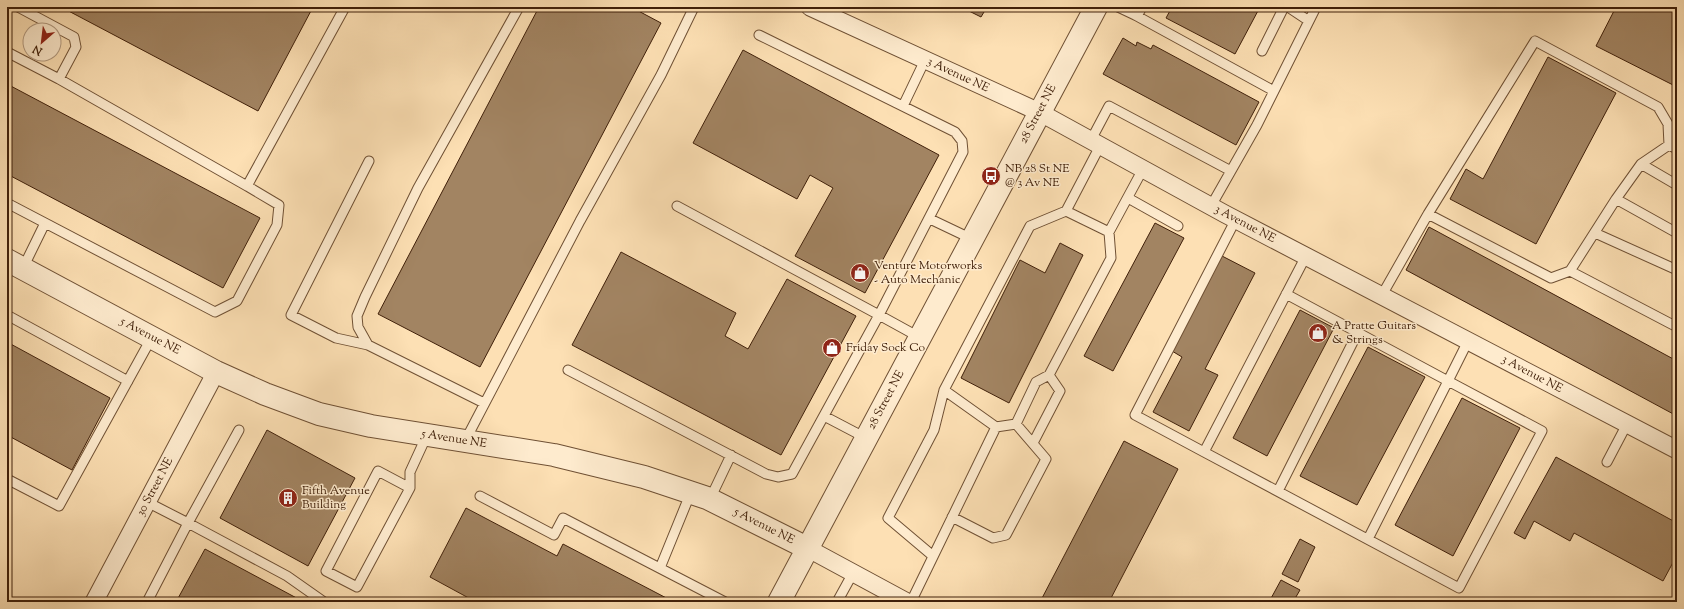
<svg xmlns="http://www.w3.org/2000/svg" width="1684" height="609" viewBox="0 0 1684 609" font-family="'Sorts Mill Goudy',serif">
  <style>
    .building { fill: #a28462; stroke: #40200a }
    .lines { fill: none; stroke-linecap: round; stroke-linejoin: round }
    .service-casing { stroke: #6f5034; stroke-width: 11 }
    .minor-casing { stroke: #6f5034; stroke-width: 19 }
    .tertiary-casing { stroke: #6f5034; stroke-width: 24 }
    .service { stroke: #feebce; stroke-width: 9 }
    .minor { stroke: #feebce; stroke-width: 17 }
    .tertiary { stroke: #feebce; stroke-width: 22 }
    .labels { text-anchor: middle; dominant-baseline: central; stroke-width: 3; stroke-linejoin: round; paint-order: stroke }
    .street-label { font-size: 12px; fill: #40200a; stroke: #feebce }
    .poi-label { font-size: 12px; fill: #40200a; stroke: #feebce; text-anchor: start }
  </style>
  <rect width="100%" height="100%" fill="#fde0b4"/>
  <filter id="stains"><feTurbulence type="fractalNoise" baseFrequency=".005" numOctaves="4"/><feColorMatrix values="0 0 0 0 .2 0 0 0 0 .09 0 0 0 0 .02 0 0 0 .5 -.17"/></filter>
  <radialGradient id="worn" r=".72"><stop offset=".6" stop-color="#630" stop-opacity="0"/><stop offset="1" stop-color="#630" stop-opacity=".3"/></radialGradient>
  <path class="building" d="M61,7h252l-55,104z
    M539,7h92l30,16 -181,344 -102,-53z
    M961,7h26l-6,10z
    M994,7h18l-11,4z
    M1172,7h88l-25,47 -69,-36z
    M1616,7h61v80l-81,-41z
    M1123,38l13,8 1,-4 14,7 2,-4 106,57 -23,43 -133,-71z
    M743,50l196,105 -74,138 -70,-37 38,-68 -23,-13 -13,24 -104,-56z
    M1548,57l68,36 -80,151 -86,-45 16,-30 17,10z
    M7,84l253,134 -37,70 -216,-114z
    M1155,223l29,15 -71,133 -29,-15z
    M1429,227l248,134v55l-271,-146z
    M1060,243l23,12 -74,148 -48,-25 59,-118 25,13z
    M621,252l115,61 -11,23 23,13 39,-70 69,37 -75,139 -209,-110z
    M1222,256l33,17 -50,96 13,6 -29,56 -36,-19 29,-55 -10,-6z
    M1300,310l34,18 -67,128 -34,-18z
    M7,342l103,56 -38,72 -65,-35z
    M1368,347l57,30 -68,128 -57,-29z
    M1462,398l58,30 -67,128 -58,-31z
    M267,430l88,48 -47,88 -88,-48z
    M1124,441l54,28 -69,133h-69z
    M1556,457l121,66v32l-14,26 -89,-48 -4,8 -36,-20 -9,18 -11,-6z
    M466,508l91,48 6,-12 111,58h-198l-46,-25z
    M1300,539l15,8 -17,35 -16,-8z
    M205,549l99,53h-128z
    M1281,580l19,10 -7,12h-24z"/>
  <g class="lines">
    <defs>
      <path id="service" d="M18,7l56,30 2,10 -17,32
        M1118,7l19,9 5,-9
        M1288,7l21,14
        M1135,15l139,76
        M1262,51l22,-44
        M7,52l52,27 188,107 98,-179
        M903,106l22,-46
        M1091,140l18,-34 122,65
        M1100,146l-34,65 43,21 34,-63
        M1677,149l-8,-4 -28,19 -25,35 -46,72 107,56
        M369,161l-78,154 45,23 32,7 116,58
        M1641,164l36,21
        M1128,198l50,28
        M1616,199l61,34
        M7,203l208,109 22,-11 40,-76 2,-20 -32,-19
        M677,206l202,109 84,-163 -1,-11 -7,-9 -196,-97
        M1211,206l46,-81 59,-118
        M1428,214l107,-173 123,66 10,17 1,21
        M930,219l42,20
        M1595,233l82,37
        M1306,256l-102,196 255,136 83,-157 -94,-50 20,-40
        M23,268l22,-45
        M1286,294l162,87 -80,158
        M1382,295l46,-81 123,64 19,-7
        M7,315l121,66
        M368,345l-10,-18 -1,-11 8,-19 53,-109 101,-181
        M568,370l198,104 12,3 14,-3 87,-159 40,22
        M944,390l52,37
        M824,416l42,22
        M465,441l115,-220 81,-146 33,-68
        M1033,443l27,-52 -11,-16
        M1204,452l-69,-37 101,-196
        M1607,462l20,-38
        M7,479l52,27 93,-169
        M410,488l-32,-17 -52,100 31,16 53,-99v-16l17,-37
        M1278,491l80,-159
        M480,496l74,39 9,-17 162,84
        M710,499l21,-44
        M147,502l41,21 51,-93
        M952,517l41,21 13,-3 40,-76 -30,-35
        M933,556l-45,-38 46,-88 10,-40 86,-164 36,-15
        M660,568l31,-76
        M147,602l41,-79 99,53 37,26
        M837,602l16,-29
        M911,602l85,-175 20,-3 20,-42 13,-7 62,-117 -2,-26"/>
      <path id="minor" d="M810,7l229,105 186,102 452,236
        M807,548l100,54
        M94,602l122,-230"/>
      <path id="tertiary" d="M7,260l209,112 49,22 54,20 52,12 183,29 90,22 63,21 100,50
        M779,602l317,-595"/>
    </defs>
    <use href="#service" class="service-casing"/>
    <use href="#minor" class="minor-casing"/>
    <use href="#tertiary" class="tertiary-casing"/>
    <use href="#service" class="service"/>
    <use href="#minor" class="minor"/>
    <use href="#tertiary" class="tertiary"/>
  </g>
  <defs>
    <symbol id="bus-disc" viewBox="-11 -11 22 22"><circle r="9.5" fill="#8f2418" stroke="#feebce"/><path d="M-5-6H5V4H4V6H2V4H-2V6H-4V4H-5ZM-3.5-4V0h7V-4ZM-3.5 1.2v1.5H-2V1.2ZM2 1.2v1.5H3.5V1.2Z" fill="#fff"/></symbol>
    <symbol id="shop-disc" viewBox="-11 -11 22 22"><circle r="9.5" fill="#8f2418" stroke="#feebce"/><path d="M-5-2.5h2.3a2.7 3.5 0 0 1 5.4 0H5L5.5 6h-11ZM-1.5-2.5h3a1.5 2.3 0 0 0-3 0Z" fill="#fff"/></symbol>
    <symbol id="building-disc" viewBox="-11 -11 22 22"><circle r="9.5" fill="#8f2418" stroke="#feebce"/><path d="M-4-6H4V6H1V3H-1V6H-4ZM-2.5-4.3h1.7v1.8h-1.7ZM.8-4.3h1.7v1.8H.8ZM-2.5-1h1.7V.8h-1.7ZM.8-1h1.7V.8H.8Z" fill="#fff"/></symbol>
  </defs>
  <g fill-rule="evenodd">
    <use href="#bus-disc" x="980" y="165" width="22" height="22"/>
    <use href="#shop-disc" x="849" y="262" width="22" height="22"/>
    <use href="#shop-disc" x="1307" y="322" width="22" height="22"/>
    <use href="#shop-disc" x="821" y="337" width="22" height="22"/>
    <use href="#building-disc" x="277" y="487" width="22" height="22"/>
  </g>
  <g class="labels">
    <g class="street-label">
      <text transform="translate(958 75) rotate(25)">3 Avenue NE</text>
      <text transform="translate(1038 114) rotate(-62)">28 Street NE</text>
      <text transform="translate(1245 224) rotate(28)">3 Avenue NE</text>
      <text transform="translate(150 336) rotate(28)">5 Avenue NE</text>
      <text transform="translate(1532 374) rotate(28)">3 Avenue NE</text>
      <text transform="translate(886 400) rotate(-62)">28 Street NE</text>
      <text transform="translate(454 439) rotate(9)">5 Avenue NE</text>
      <text transform="translate(155 487) rotate(-62)">30 Street NE</text>
      <text transform="translate(764 526) rotate(27)">5 Avenue NE</text>
    </g>
    <g class="poi-label">
      <text x="1005" y="169">NB 28 St NE<tspan x="1005" dy="14">@ 3 Av NE</tspan></text>
      <text x="874" y="266">Venture Motorworks<tspan x="874" dy="14">- Auto Mechanic</tspan></text>
      <text x="1332" y="326">A Pratte Guitars<tspan x="1332" dy="14">&amp; Strings</tspan></text>
      <text x="846" y="348">Friday Sock Co</text>
      <text x="302" y="491">Fifth Avenue<tspan x="302" dy="14">Building</tspan></text>
    </g>
  </g>
  <rect width="1684" height="609" fill="none" stroke="#fde0b4" stroke-width="24"/>
  <rect x="8" y="8" width="1668" height="593" fill="none" stroke="#40200a" stroke-width="2"/>
  <rect x="12" y="12" width="1660" height="585" fill="none" stroke="#40200a"/>
  <g transform="translate(42 42) rotate(208)"><circle r="19" fill="#feebce" stroke="#b29a80"/>
  <path d="M0-3L7 15L0 10L-7 15Z" fill="#8f2418"/>
  <text y="-6" font-size="11" font-weight="bold" text-anchor="middle" fill="#40200a">N</text>
  </g>
  <rect width="100%" height="100%" filter="url(#stains)"/>
  <rect width="100%" height="100%" fill="url(#worn)"/>
</svg>
